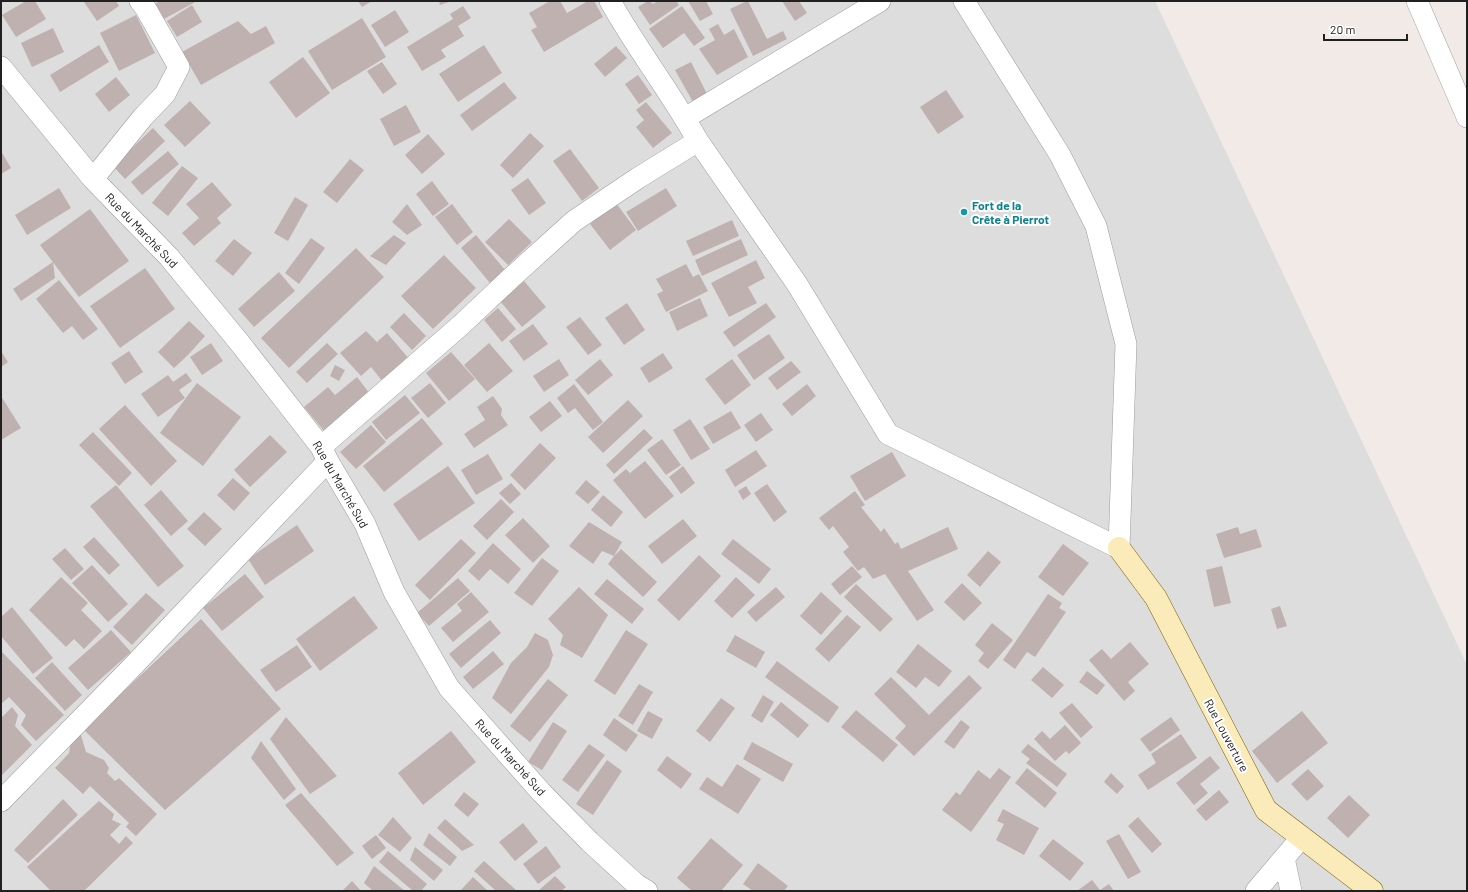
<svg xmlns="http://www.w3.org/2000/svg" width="1468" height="892" viewBox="0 0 1468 892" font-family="Barlow,sans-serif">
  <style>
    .residential { fill: #dedddd }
    .building { fill: #beb1af }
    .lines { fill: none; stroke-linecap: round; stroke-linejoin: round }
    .minor-casing { stroke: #9d9d9d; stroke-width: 22 }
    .secondary-casing { stroke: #7b6303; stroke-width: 23 }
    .minor { stroke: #fff; stroke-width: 21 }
    .secondary { stroke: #fbeaba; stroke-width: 22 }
    .culture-dot { fill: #0f9aa8; stroke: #fff; stroke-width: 1.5 }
    .labels { text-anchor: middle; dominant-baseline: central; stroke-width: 4; stroke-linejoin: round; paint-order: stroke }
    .culture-label { font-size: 12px; font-weight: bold; fill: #0d838f; stroke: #fff; text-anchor: start }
    .street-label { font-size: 12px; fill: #202020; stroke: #fff }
  </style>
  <rect width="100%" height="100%" fill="#f1eae6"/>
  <path class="residential" d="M1,1h1154l312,664v226h-1466z"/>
  <path class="building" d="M26,1h9l11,18 -30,18 -14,-22z
    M86,1h30l3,5 -22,15 -13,-19z
    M160,1h37l-33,18 -9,-15z
    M358,1h14l-10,6z
    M439,1h13l-12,4z
    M550,1h10l7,12 21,-12h6l9,16 -59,35 -13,-22 6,-3 -8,-14z
    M648,1h2l3,3 5,-3h18l3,4 -29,20 -12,-18z
    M688,1h18l7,13 -13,7z
    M747,1h1l19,38 16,-8 4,8 -34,17 -23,-47z
    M782,1h17l8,12 -12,8z
    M192,5l10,17 -25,15 -10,-16z
    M463,6l8,12 -13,8 6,10 -23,14 5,7 -24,14 -15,-24 46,-28 -3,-5z
    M682,6l23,32 -11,8 -10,-13 -21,15 -14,-19z
    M395,10l14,22 -24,15 -14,-22z
    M136,15l19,38 -36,18 -19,-38z
    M362,18l24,39 -54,33 -24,-39z
    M238,21l13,13 15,-8 9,17 -74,42 -19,-33z
    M718,24l6,11 10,-6 14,28 -31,18 -18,-26 16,-9 -6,-11z
    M53,28l11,24 -32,15 -11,-24z
    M99,45l10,17 -49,30 -10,-17z
    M484,45l18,28 -44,29 -19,-28z
    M616,46l11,12 -22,19 -11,-13z
    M303,57l27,36 -34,25 -27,-36z
    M382,62l15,22 -14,10 -16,-23z
    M691,62l17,34 -15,6 -18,-32z
    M638,75l14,20 -13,9 -14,-20z
    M116,77l14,18 -21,17 -14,-18z
    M504,82l13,16 -45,33 -12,-16z
    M946,90l18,27 -26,17 -18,-27z
    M190,101l21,22 -26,24 -21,-22z
    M646,102l26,31 -19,15 -17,-21 8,-7 -8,-10z
    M406,105l15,27 -27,14 -14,-27z
    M153,128l12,13 -40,38 -12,-13z
    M530,133l14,13 -31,32 -13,-13z
    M428,134l17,20 -23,20 -17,-19z
    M570,149l29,39 -17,13 -29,-40z
    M1,151l10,17 -10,6z
    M168,151l11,13 -37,31 -11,-13z
    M350,159l14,11 -27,33 -14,-11z
    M182,166l16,12 -30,38 -16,-13z
    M528,178l18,25 -17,12 -18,-25z
    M432,181l17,23 -16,12 -17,-22z
    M212,182l20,23 -15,13 4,5 -27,23 -12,-13 17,-15 -13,-14z
    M59,188l12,20 -44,27 -12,-20z
    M666,188l11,18 -39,25 -12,-19z
    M295,197l13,8 -20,36 -14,-8z
    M616,203l20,27 -26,20 -20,-26z
    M407,204l15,21 -15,10 -15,-13z
    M452,204l21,28 -16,13 -22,-28z
    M90,209l39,52 -50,36 -39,-52z
    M509,219l23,23 -24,23 -23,-23z
    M732,220l7,16 -46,20 -7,-15z
    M394,235l12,8 -20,22 -16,-9z
    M476,235l29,35 -15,13 -29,-35z
    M311,238l14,10 -26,36 -14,-11z
    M234,239l18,14 -19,23 -18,-15z
    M741,239l7,16 -46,21 -7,-16z
    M356,248l28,29 -95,91 -28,-30z
    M444,255l32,33 -43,41 -32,-33z
    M756,260l9,18 -17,9 9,16 -28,14 -18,-34z
    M53,262l2,16 -34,23 -8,-12z
    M686,264l7,13 6,-3 9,17 -42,21 -9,-18 6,-3 -7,-12z
    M145,268l30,41 -55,39 -30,-42z
    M279,272l16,19 -41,36 -16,-18z
    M59,280l39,49 -15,11 -11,-14 -9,7 -27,-34z
    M524,281l22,26 -24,20 -22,-26z
    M700,298l8,18 -31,15 -8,-19z
    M627,303l18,27 -21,15 -19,-27z
    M766,303l10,14 -42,30 -11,-15z
    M498,308l18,21 -14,13 -18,-22z
    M404,313l22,23 -14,14 -22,-23z
    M580,317l22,28 -14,10 -22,-28z
    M189,321l16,15 -17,19 -14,13 -16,-16z
    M533,324l15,20 -24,17 -15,-20z
    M366,331l11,11 10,-9 23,27 -27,22 -12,-15 -10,9 -21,-23z
    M769,334l16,24 -31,22 -17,-25z
    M211,343l12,18 -21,14 -12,-18z
    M327,343l11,11 -31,29 -11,-11z
    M489,343l24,28 -26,21 -23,-27z
    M1,351l7,11 -7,5z
    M129,351l14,21 -18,12 -14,-21z
    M451,352l24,27 -26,22 -23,-28z
    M663,353l10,15 -24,15 -9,-15z
    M559,359l10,16 -25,17 -11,-16z
    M600,359l13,16 -25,20 -13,-15z
    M732,359l19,26 -26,20 -20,-26z
    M791,361l10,11 -24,18 -9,-12z
    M335,365l10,5 -6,11 -9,-5z
    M186,373l6,8 -13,9 6,8 -27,19 -17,-23 27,-19 5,7z
    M357,377l13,17 -45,38 -21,-25 24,-20 7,8z
    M197,383l44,34 -38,49 -43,-33z
    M430,383l16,20 -18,15 -17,-20z
    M574,384l29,38 -10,8 -18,-22 -7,5 -11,-15z
    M807,384l9,12 -24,20 -10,-12z
    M405,395l15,18 -34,27 -14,-18z
    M1,396l20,32 -20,12z
    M493,396l9,13 -1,6 7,10 -34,23 -10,-14 21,-14 -8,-13z
    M628,400l15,16 -40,37 -15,-16z
    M550,401l12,15 -21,16 -12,-15z
    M125,405l52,56 -26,25 -52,-57z
    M731,411l10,17 -28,16 -10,-17z
    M761,413l12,17 -17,12 -12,-17z
    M422,418l21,26 -59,48 -21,-26z
    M690,419l20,30 -19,11 -18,-30z
    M371,425l15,17 -30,27 -16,-17z
    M644,429l9,9 -39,36 -8,-9z
    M93,432l39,41 -13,13 -40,-41z
    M270,435l17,17 -37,35 -16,-17z
    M662,439l19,26 -15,10 -19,-25z
    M540,443l16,15 -31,32 -15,-15z
    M756,450l11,16 -32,21 -10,-17z
    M892,452l14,24 -41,25 -15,-25z
    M488,454l15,25 -27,16 -15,-25z
    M645,461l29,35 -29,23 -32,-39 13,-11 4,4z
    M448,466l27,37 -56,38 -26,-37z
    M683,466l12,17 -14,11 -12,-17z
    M233,478l17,15 -16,18 -17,-16z
    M586,480l14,12 -12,12 -13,-11z
    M511,483l10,11 -11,10 -11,-11z
    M767,484l20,28 -13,10 -20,-29z
    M116,485l68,81 -26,21 -68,-81z
    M746,486l5,8 -8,6 -5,-9z
    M161,490l27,31 -17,15 -27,-31z
    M855,491l10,14 -4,2 20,25 3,-4 11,16 3,-2 3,7 47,-22 10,22 -50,22 26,39 -17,11 -32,-47 -12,5 -9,-12 -6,4 -15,-19 6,-5 -16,-21 -4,4 -10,-12z
    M603,495l20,17 -12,15 -20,-17z
    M501,499l13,13 -27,28 -14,-14z
    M204,512l18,17 -17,17 -18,-17z
    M523,518l27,28 -17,17 -28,-28z
    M683,519l14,17 -35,28 -14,-18z
    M589,522l33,20 -8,14 7,-7 36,33 -14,15 -35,-33 6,-8 -12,-5 -9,13 -24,-18z
    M297,525l17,26 -49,34 -17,-26z
    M1238,527l2,7 16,-5 6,18 -38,11 -8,-24z
    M94,537l26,28 -11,10 -26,-28z
    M461,539l15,14 -46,47 -15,-15z
    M733,539l38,30 -12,15 -38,-30z
    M493,543l28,26 -13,15 -18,-15 -11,12 -11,-10z
    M1063,544l26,19 -26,33 -25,-19z
    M65,548l19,21 -13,11 -19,-21z
    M988,551l13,11 -21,25 -13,-12z
    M699,555l22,21 -42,45 -22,-21z
    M542,558l17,13 -27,35 -18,-13z
    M92,565l36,39 -20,18 -36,-39z
    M852,566l10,11 -22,18 -9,-11z
    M1222,566l9,37 -17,4 -8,-37z
    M245,574l19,23 -42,34 -19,-23z
    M61,577l27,26 -7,7 21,21 -18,18 -10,-10 -8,8 -37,-37z
    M736,577l19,18 -23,23 -18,-17z
    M458,578l12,13 -41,35 -12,-13z
    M607,579l37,30 -12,15 -38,-30z
    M962,583l20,20 -18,18 -20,-19z
    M856,584l37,35 -13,13 -36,-35z
    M579,587l29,28 -26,43 -22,-13 3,-10 -15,-16z
    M776,587l9,10 -29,25 -9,-10z
    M471,592l18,20 -36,30 -12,-14 21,-17 -5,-7z
    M821,592l21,19 -21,24 -21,-19z
    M146,593l19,17 -33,35 -19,-18z
    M1048,594l14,9 -3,5 7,4 -31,45 -8,-5 -12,17 -12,-9z
    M354,596l24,32 -58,43 -24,-32z
    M1280,606l7,20 -10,3 -6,-20z
    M12,607l41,51 -20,16 -32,-38v-19z
    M847,615l14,12 -32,35 -14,-13z
    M201,619l80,90 -116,101 -82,-81z
    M490,620l11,13 -40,35 -12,-14z
    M992,623l21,17 -25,29 -10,-8 6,-8 -9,-8z
    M111,630l20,22 -43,38 -20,-22z
    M626,630l22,14 -33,51 -21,-14z
    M535,633l13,7 5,15 -4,12 -38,47 -19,-16 19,-35 16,-16z
    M735,635l30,17 -9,16 -30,-17z
    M1130,642l19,22 -21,18 7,9 -11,10 -35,-41 13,-11 9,10z
    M918,644l34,27 -13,16 -14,-10 -9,11 -20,-16z
    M297,645l15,22 -36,25 -16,-22z
    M1,651l63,64 -28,26 -15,-16 5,-10 -17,-18 -8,7z
    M493,651l11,13 -31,25 -10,-12z
    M777,661l62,46 -11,16 -63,-46z
    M52,662l30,33 -17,16 -30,-33z
    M1043,667l21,18 -12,13 -21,-18z
    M1087,671l18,14 -8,10 -18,-13z
    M969,675l13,13 -68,68 -19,-18 11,-12 -32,-32 17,-17 38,38z
    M548,679l20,16 -38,47 -20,-16z
    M639,684l14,8 -20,33 -15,-9z
    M763,695l11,7 -12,21 -11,-7z
    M721,698l14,10 -25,34 -14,-11z
    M781,702l28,23 -11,13 -28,-23z
    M1072,703l21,24 -12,11 -22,-25z
    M12,707l6,8 -3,11 17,19 -31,31v-58z
    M856,710l42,35 -15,17 -42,-35z
    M648,711l15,8 -11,20 -15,-8z
    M1302,711l26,32 -51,40 -25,-32z
    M286,717l51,59 -27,18 -40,-55z
    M1171,717l9,13 -30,22 -10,-13z
    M614,718l24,17 -12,17 -23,-17z
    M961,720l9,7 -16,22 -10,-7z
    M553,722l14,9 -25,39 -14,-8z
    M1065,725l16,18 -12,11 -3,-3 -11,10 -21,-22 8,-8 8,8z
    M451,731l25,31 -53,43 -25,-32z
    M80,732l6,20 18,8 5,8 -2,5 8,8 4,-3 38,36 -21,22 -10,-9 3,-4 -39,-37 -7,8 -28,-26 14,-15 2,-11z
    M1181,734l16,24 -49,32 -10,-15 18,-12 -5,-9z
    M261,741l35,48 -12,11 -33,-42z
    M752,742l41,22 -10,18 -40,-23z
    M589,744l16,11 -27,37 -16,-12z
    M1028,744l39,30 -10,13 -31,-24 4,-4 -9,-7z
    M667,756l25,18 -11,15 -24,-19z
    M1210,756l10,12 -20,16 8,9 -14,12 -18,-22z
    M607,760l15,11 -29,44 -17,-11z
    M737,764l24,15 -23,35 -39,-25 8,-12 15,10z
    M999,768l12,9 -40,55 -29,-22 14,-18 4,3 18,-25 12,9z
    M1027,768l30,25 -12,15 -30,-25z
    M1308,769l16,17 -17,15 -16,-17z
    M1111,773l13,13 -7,8 -13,-12z
    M1219,790l10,12 -23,19 -10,-11z
    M464,792l15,12 -11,13 -14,-12z
    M301,793l53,60 -17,13 -52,-61z
    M1349,795l21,20 -22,23 -21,-20z
    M63,799l15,16 -50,48 -14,-13z
    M99,801l15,13 -2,6 9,4 -11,11 9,9 7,-8 7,7 -49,48h-33l-24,-24z
    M1003,809l36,19 -15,27 -28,-15 8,-16 -7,-3z
    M393,817l19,21 -12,14 -22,-17z
    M1138,817l24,27 -10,9 -24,-27z
    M445,819l29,26 -12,6 -25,-23z
    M523,823l15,19 -23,19 -16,-19z
    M429,833l28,24 -7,9 -27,-21z
    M1119,834l22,38 -13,7 -22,-38z
    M376,835l10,13 -14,11 -10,-13z
    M711,838l32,27 -22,26h-29l-15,-13z
    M1053,839l31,24 -14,18 -31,-25z
    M546,846l15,21 -23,17 -15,-20z
    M415,847l28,23 -9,11 -24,-21z
    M388,851l39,33 -6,7h-8l-34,-29z
    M484,861l33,30h-21l-22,-20z
    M758,863l30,23 -4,5h-31l-10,-7z
    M374,866l31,25h-32l-9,-8z
    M555,876l11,11 -5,4h-23z
    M473,877l15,14h-28z
    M1092,880l8,10 9,-6 5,7h-37z
    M352,881l9,10h-19z"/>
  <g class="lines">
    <defs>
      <path id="minor" d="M610,1c27,48 61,92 88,140l99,143 91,150 231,114 7,-204 -30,-118 -36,-71 -96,-154
        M1417,1l50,116
        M1,67l92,112 76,78 70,85 82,105 7,14 37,63 29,68 55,96 92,104 49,50 47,43 10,6
        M685,118l195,-117
        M93,179l50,-62 22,-23 14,-27 -33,-58 -6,-8
        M321,447l140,-122 51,-48 62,-56 64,-43 60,-37
        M1,801l133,-136 194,-204
        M1284,858l7,33
        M1256,891l46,-54"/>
      <path id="secondary" d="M1119,548l37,50 110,212 106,81"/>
    </defs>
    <use href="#minor" class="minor-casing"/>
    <use href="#secondary" class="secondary-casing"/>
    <use href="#minor" class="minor"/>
    <use href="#secondary" class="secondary"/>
  </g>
  <circle class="culture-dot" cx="964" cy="212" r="4"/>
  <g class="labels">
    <g class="culture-label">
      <text x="972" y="205">Fort de la<tspan x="972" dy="14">Crête à Pierrot</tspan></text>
    </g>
    <g class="street-label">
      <text transform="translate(142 230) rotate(46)">Rue du Marché Sud</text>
      <text transform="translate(341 484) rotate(60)">Rue du Marché Sud</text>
      <text transform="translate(1227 735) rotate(62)">Rue Louverture</text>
      <text transform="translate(511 757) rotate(48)">Rue du Marché Sud</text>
    </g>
  </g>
  <rect width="1468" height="892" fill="none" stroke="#202020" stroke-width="4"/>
  <path d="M1324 34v6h83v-6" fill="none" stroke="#202020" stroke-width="2"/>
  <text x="1330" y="34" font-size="12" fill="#202020" stroke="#ffffff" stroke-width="3" paint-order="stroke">20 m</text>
</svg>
